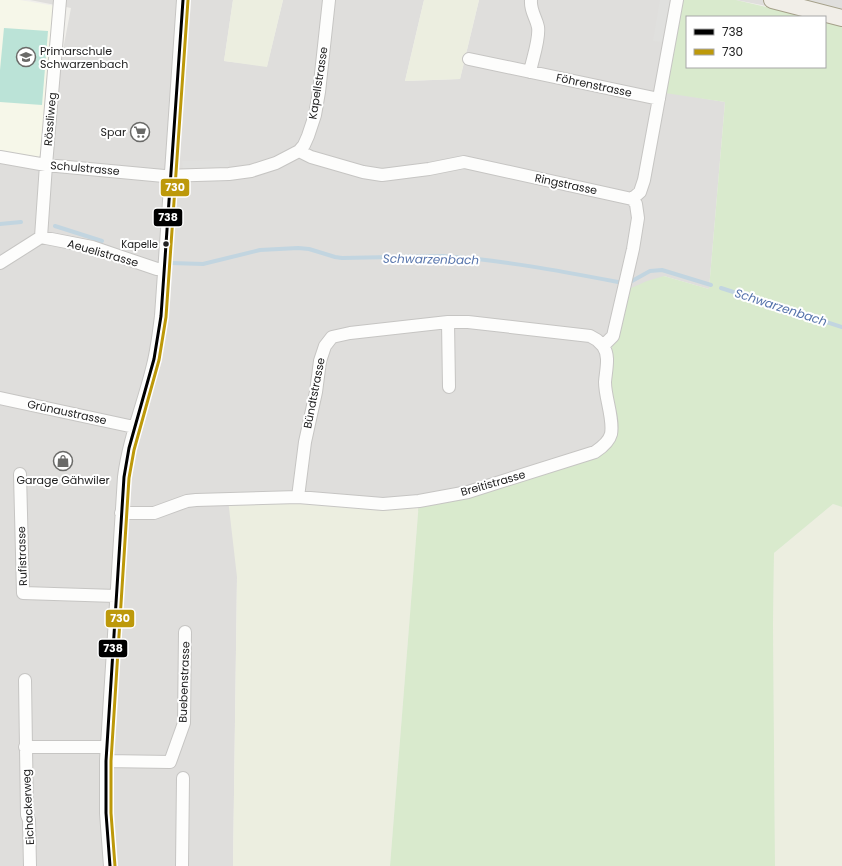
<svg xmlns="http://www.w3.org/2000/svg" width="842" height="866" viewBox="0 0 842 866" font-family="Poppins,sans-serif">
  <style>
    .residential { fill: #dfdedc }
    .education { fill: #f6f7e9 }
    .farmland { fill: #eceee0 }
    .grass { fill: #d9eacd }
    .pitch { fill: #bbe3d7 }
    .parking { fill: #e0e0de }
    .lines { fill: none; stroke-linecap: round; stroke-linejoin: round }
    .stream { stroke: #c2d5e0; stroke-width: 4 }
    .minor-casing { stroke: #c6c5c3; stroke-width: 14 }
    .major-casing { stroke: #a5a089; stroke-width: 18 }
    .minor { stroke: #fdfdfc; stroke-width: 12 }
    .major { stroke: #f1eee8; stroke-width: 16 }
    .bus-1-casing { stroke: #fff; stroke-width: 6 }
    .bus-2-casing { stroke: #fff; stroke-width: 6 }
    .bus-1 { stroke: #000; stroke-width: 3 }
    .bus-2 { stroke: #bd990a; stroke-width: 3 }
    .bus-dot { fill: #222; stroke: #fff; stroke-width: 1.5 }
    .labels { text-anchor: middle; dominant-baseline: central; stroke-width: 4; stroke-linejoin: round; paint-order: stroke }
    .bus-label { font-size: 10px; fill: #222; stroke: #fff; text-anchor: end }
    .poi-label { font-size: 11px; fill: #222; stroke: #fff; text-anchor: start }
    .street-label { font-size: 11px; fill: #222; stroke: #fff }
    .water-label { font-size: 12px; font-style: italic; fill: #5573ab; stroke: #fff }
    .line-badge { stroke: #fff; stroke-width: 1.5 }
    .badge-label { font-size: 11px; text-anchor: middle; font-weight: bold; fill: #fff }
  </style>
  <rect width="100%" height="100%" fill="#f0efeb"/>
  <path class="residential" d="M30,0h203l-9,61 43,5 16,-66h141l-19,81 55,-2 19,-79h202l-16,92 60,10 -16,187 -45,-13 -52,78 -6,89 -369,134 -4,289h-233v-703l40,7 31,-162z
    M736,0h106v26l-76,-20z"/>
  <path class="education" d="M0,0h20l35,6 -6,101 -10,51 -39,-7z"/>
  <path class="farmland" d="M233,0h50l-16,67 -43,-6z
    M424,0h55l-19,79 -55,2z
    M228,499l191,2 -29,365h-157l4,-289z
    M833,504l9,3v359h-67l-2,-242 1,-71z"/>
  <path class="grass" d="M681,0h55l73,17h-122v50h138v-46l17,5v481l-9,-3 -59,49 -1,71 2,242h-385l29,-365 49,-9 138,-49 -1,-59 7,-30v-9l17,-56 18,-8 17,-5 45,13 16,-187 -60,-9z"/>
  <path class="pitch" d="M4,28l44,3 -6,74 -42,-3v-32z"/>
  <path class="parking" d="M660,0h10l-8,42 -9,-1z
    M229,160v8l-46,2 -1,-9z"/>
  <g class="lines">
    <path class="stream" d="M0,224l21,-2
      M55,226l47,15
      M171,263l32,1 57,-14 38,-2 11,1 26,8 7,1 101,-2c59,4 117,15 175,26l14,-1 18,-10 12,-1 49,15
      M721,288l121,39"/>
    <defs>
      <path id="minor" d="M469,59l190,40
        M530,72c2,-12 10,-33 8,-45 -2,-10 -8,-16 -7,-27
        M299,151l12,6 52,15 19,3 47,-6 35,-7 168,37 8,-7 4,-12 33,-180
        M0,157l46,8 118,11 65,-2 22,-3 25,-8 23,-12 5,-6 4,-9 7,-21 4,-23 10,-92
        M41,237l5,-72 14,-165
        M0,263l41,-26 51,10 65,22h8
        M448,322l1,65
        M0,398l134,29
        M20,474l3,119 93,3
        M298,497l7,-55 11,-50 4,-31 5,-15 7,-9 18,-4 98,-11h20l122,14 7,4 6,6
        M121,513h33l33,-12 9,-1 102,-3 85,7 36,-3 49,-9 127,-40c6,-4 14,-10 16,-18 3,-15 -6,-36 -6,-52 1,-13 5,-26 -2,-36l10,-10 20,-87 5,-31 -2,-14 -4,-5
        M25,680l2,135 2,5 1,46
        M25,747h82
        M106,761l64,1 14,-39 1,-91
        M110,866l-4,-53v-52l18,-284c5,-39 20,-74 29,-112 4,-16 6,-33 8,-49l22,-316
        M182,866l1,-88"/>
      <path id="major" d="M772,0l70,18"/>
    </defs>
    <use href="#minor" class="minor-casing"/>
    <use href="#major" class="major-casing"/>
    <use href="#minor" class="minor"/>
    <use href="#major" class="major"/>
    <defs>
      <path id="bus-1" d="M110,866l-4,-53v-52l18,-284 5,-29 25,-89 7,-43 22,-316"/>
      <path id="bus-2" d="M115,866l-4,-53v-52l18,-283 5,-28 25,-90 7,-43 22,-317"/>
    </defs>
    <use href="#bus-1" class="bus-1-casing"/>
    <use href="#bus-2" class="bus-2-casing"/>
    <use href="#bus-1" class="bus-1"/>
    <use href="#bus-2" class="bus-2"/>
  </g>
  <defs>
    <symbol id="school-ring" viewBox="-11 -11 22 22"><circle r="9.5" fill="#fff" stroke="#6a6a68" stroke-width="1.5"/><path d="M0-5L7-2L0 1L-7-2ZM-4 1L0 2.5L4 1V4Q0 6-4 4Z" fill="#6a6a68"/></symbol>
    <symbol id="supermarket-ring" viewBox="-11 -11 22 22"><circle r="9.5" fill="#fff" stroke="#6a6a68" stroke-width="1.5"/><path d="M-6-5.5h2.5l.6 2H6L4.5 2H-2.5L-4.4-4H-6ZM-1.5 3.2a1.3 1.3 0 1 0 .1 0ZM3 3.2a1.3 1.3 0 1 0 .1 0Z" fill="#6a6a68"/></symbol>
    <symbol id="shop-ring" viewBox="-11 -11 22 22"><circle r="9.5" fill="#fff" stroke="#6a6a68" stroke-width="1.5"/><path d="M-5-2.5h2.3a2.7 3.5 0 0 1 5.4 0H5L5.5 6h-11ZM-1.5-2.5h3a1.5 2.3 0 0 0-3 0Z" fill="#6a6a68"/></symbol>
  </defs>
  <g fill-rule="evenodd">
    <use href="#school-ring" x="15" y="46" width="22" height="22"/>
    <use href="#supermarket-ring" x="129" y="121" width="22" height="22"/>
    <use href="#shop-ring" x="52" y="450" width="22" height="22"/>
  </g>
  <circle class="bus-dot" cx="166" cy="244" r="3.5"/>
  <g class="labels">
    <g class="bus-label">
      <text x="158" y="244">Kapelle</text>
    </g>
    <g class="poi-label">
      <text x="40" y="51">Primarschule<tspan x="40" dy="13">Schwarzenbach</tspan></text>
      <text x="126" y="132" text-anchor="end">Spar</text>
      <text x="63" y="480" text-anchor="middle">Garage Gähwiler</text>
    </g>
    <g class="street-label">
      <text transform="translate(318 83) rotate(-81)">Kapellstrasse</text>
      <text transform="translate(594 85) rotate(12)">Föhrenstrasse</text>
      <text transform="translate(50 119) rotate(-85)">Rössliweg</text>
      <text transform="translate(85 168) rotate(5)">Schulstrasse</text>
      <text transform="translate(566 184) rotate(12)">Ringstrasse</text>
      <text transform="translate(103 253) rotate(16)">Aeuelistrasse</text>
      <text transform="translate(314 393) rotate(-79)">Bündtstrasse</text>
      <text transform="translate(67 412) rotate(12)">Grünaustrasse</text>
      <text transform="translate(493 483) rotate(-16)">Breitistrasse</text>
      <text transform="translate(22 556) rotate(-92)">Rufistrasse</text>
      <text transform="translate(184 682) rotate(-88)">Buebenstrasse</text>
      <text transform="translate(28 807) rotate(-93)">Eichackerweg</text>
    </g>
    <g class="water-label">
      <text transform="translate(431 259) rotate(1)">Schwarzenbach</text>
      <text transform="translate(781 307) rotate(18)">Schwarzenbach</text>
    </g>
  </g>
  <g class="line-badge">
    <rect x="160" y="178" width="30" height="19" rx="4" fill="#bd990a"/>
    <rect x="153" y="208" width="30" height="19" rx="4" fill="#000"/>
    <rect x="105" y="609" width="30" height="19" rx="4" fill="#bd990a"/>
    <rect x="98" y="639" width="30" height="19" rx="4" fill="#000"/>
  </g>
  <g class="badge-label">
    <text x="175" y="191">730</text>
    <text x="168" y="221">738</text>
    <text x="120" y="622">730</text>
    <text x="113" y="652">738</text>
  </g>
  <rect x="686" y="16" width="140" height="52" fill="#ffffff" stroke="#a7a7a7"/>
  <rect x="694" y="29" width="20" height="6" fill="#000000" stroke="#a7a7a7"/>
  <text x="722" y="36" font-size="12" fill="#222222">738</text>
  <rect x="694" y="49" width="20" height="6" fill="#bd990a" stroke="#a7a7a7"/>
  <text x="722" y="56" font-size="12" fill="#222222">730</text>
</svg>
